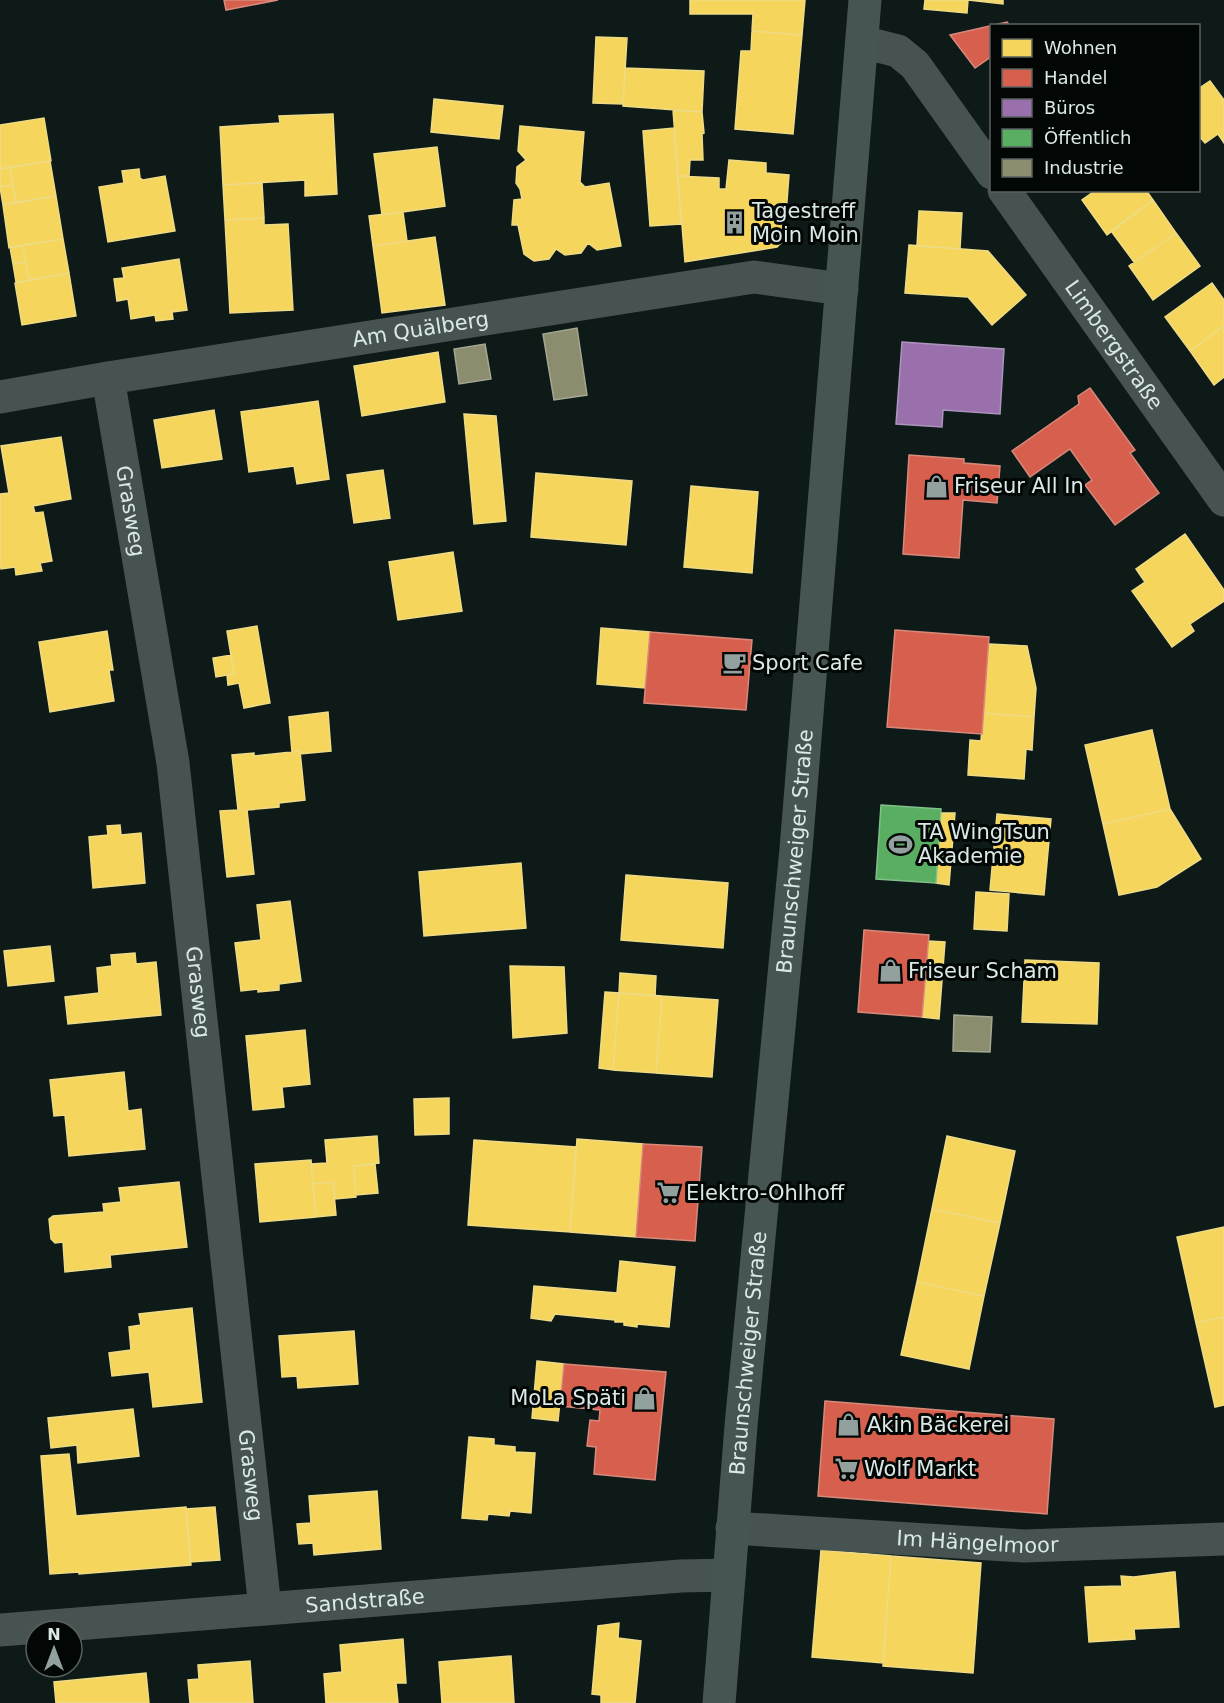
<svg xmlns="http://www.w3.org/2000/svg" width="1224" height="1703" viewBox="0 0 1224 1703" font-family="'DejaVu Sans',sans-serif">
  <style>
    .homes { fill: #f6d55c; stroke: #eedb85; stroke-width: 1.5 }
    .shops { fill: #d6604d; stroke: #d8897b; stroke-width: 1.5 }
    .offices { fill: #9970ab; stroke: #ad94bd; stroke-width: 1.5 }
    .public { fill: #5aae61; stroke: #81c089; stroke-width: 1.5 }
    .industry { fill: #8c8c6e; stroke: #a4a892; stroke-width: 1.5 }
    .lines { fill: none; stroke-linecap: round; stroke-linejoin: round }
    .street { stroke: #475350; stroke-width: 33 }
    .secondary { stroke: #475552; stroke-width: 33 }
    .labels { text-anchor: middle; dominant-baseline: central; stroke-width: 6; stroke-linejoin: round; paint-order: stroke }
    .poi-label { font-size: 21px; fill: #dbe9e6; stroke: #020706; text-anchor: start }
    .street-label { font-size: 21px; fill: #dbe9e6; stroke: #020706 }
  </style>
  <rect width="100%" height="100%" fill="#0d1a18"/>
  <path class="homes" d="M690,0h115l-3,35 -50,-4 1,-17h-63z
    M925,0h78v4l-35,-4 -1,13 -43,-4z
    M752,31l50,4 -9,99 -58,-5 6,-78h10z
    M596,37l31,1 -4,66 -30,-1z
    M625,68l79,3 -2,41 -79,-6z
    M1210,81l14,19v43l-6,-9 -13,9 -7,-8v-46z
    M434,99l69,7 -4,33 -68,-7z
    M673,110l29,2 2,21 -2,1 1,26h-13l-1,16h-11z
    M333,114l4,80 -32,2v-16l-82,5 -3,-58 60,-4 -1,-7z
    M44,118l7,43 -51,8v-44z
    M520,126l64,6 -4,50 5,5 24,-4 12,63 -24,4 -9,-7 -7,10 -16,2 -9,-6 -7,10 -15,2 -10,-7 -6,-29h-6l2,-25 8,-1 -2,-10 -4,-6 1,-16 9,-7 -8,-9z
    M674,128l7,96 -31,2 -7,-95z
    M437,147l8,59 -63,9 -8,-61z
    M729,160l37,3v10l23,2 -5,65 -7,7 -92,15 -7,-86 41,2v11h7z
    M50,161l6,35 -40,6 -6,-35z
    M10,167l3,18 -13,2v-18z
    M139,169l1,9 3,2 22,-4 10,55 -67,11 -9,-55 25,-4 -2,-12z
    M262,183l2,35 -39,2 -2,-35z
    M13,185l3,17 -13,3 -3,-18z
    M1096,190h50l7,10 -46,35 -25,-35z
    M56,196l7,43 -54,9 -6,-43z
    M1153,200l23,33 -42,29 -23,-31z
    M919,211l43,2 -2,36 -43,-3z
    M403,212l4,29 -34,5 -4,-30z
    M264,218v7l24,-1 5,86 -63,3 -5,-93z
    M1176,233l24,33 -47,34 -24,-34z
    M435,237l10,68 -63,8 -9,-67z
    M63,239l6,34 -40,7 -6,-35z
    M23,245l3,17 -13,2 -3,-17z
    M909,245l79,6 38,44 -34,30 -24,-28 -63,-4z
    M179,259l8,51 -15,2 1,7 -17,2 -1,-6 -24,4 -3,-20 -11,2 -3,-22 10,-1 -2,-10z
    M26,262l3,18 -13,2 -3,-18z
    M69,273l7,43 -54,9 -7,-42z
    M1212,283l12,17v26l-34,25 -25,-34z
    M1224,326v51l-10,8 -24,-34z
    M438,352l7,50 -83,14 -8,-50z
    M318,401l11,78 -32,5 -3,-18 -45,6 -8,-60z
    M214,410l8,49 -60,9 -8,-48z
    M464,414l32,2 10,105 -32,3z
    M61,437l10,62 -38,7 2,7 8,-1 9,49 -12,2 2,8 -26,4 -1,-8 -14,2 -1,-8v-67l9,-1 -8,-47z
    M383,470l7,48 -36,5 -7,-48z
    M536,473l96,8 -6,64 -95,-8z
    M691,486l67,6 -6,81 -68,-6z
    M1185,534l39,56v11l-34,23 4,7 -22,16 -40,-56 13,-9 -9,-13z
    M453,552l9,59 -64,9 -9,-58z
    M257,626l13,77 -26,5 -5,-25 -11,2 -1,-10 7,-1 -7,-43z
    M601,628l49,4 -5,56 -48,-4z
    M107,631l6,39h-4l5,31 -64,11 -11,-70z
    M989,644l38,2 9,42 -2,29 -51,-4z
    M231,655l3,19 -18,3 -3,-19z
    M328,712l3,39 -31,3v-3l-8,1 -3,-35z
    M983,713l51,4 -2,33 -6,-1 -2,30 -56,-4 2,-35 11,1z
    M1152,730l18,79 -67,15 -18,-79z
    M300,751l5,49 -26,3v4l-32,3 7,64 -27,3 -7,-66 18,-1 -6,-55 22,-2v3z
    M1170,809l31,50 -44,28 -38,8 -16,-71z
    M941,813h14l-6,72 -13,-2z
    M997,814l54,5 -7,76 -54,-5z
    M120,825l1,10 20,-2 4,50 -52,5 -4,-51 19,-2 -1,-9z
    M521,863l5,65 -102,8 -5,-64z
    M626,875l102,8 -5,65 -102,-8z
    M976,892l33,2 -2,37 -33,-2z
    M290,901l11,80 -22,3v6l-21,2v-3l-17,2 -6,-48 26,-3 -4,-35z
    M928,941l17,1 -6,77 -17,-2z
    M50,946l4,35 -46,5 -4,-35z
    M135,953l1,11 20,-2 5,53 -93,9 -3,-27 34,-4 -2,-25 15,-2 -1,-11z
    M1025,960l74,3 -2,61 -75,-2z
    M510,966l54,1 3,66 -54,5z
    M620,973l36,3 -1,20 -36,-3z
    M605,992l14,1 -6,77 -14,-2z
    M619,993l43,3 -6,77 -43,-3z
    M662,996l56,4 -6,77 -56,-4z
    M305,1030l5,54 -28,3 2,20 -31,3 -7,-74z
    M124,1072l4,39 13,-2 4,40 -76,7 -4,-41 -11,1 -4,-36z
    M449,1098v36l-34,1 -1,-36z
    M377,1136l2,27 -25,3 2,31 -21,2 -2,-17 -20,2 -2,-20 16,-1 -2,-23z
    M947,1136l68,15 -15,72 -68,-14z
    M577,1139l66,5 -7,93 -66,-5z
    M474,1140l102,7 -6,85 -102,-7z
    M311,1160l5,57 -56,5 -5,-58z
    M375,1164l3,29 -22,2 -2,-29z
    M179,1182l8,65 -77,8 1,12 -46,5 -2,-30 -8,1 -4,-4 -2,-20 4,-3 51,-4 -1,-8 18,-2 -2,-14z
    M333,1182l3,33 -20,2 -3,-33z
    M932,1209l68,14 -16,73 -67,-14z
    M1224,1227v90l-28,6 -19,-86z
    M620,1261l55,6 -6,60 -32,-3v3l-13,-2v-3h-9v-2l-60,-6 -4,7 -20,-3 3,-32 83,7z
    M917,1282l67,14 -15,73 -68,-14z
    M192,1308l10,94 -49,5 -4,-35 -37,4 -3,-23 22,-3 -2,-23 12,-2 -2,-11z
    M1224,1317v88l-9,2 -19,-84z
    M354,1331l4,53 -60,4 -1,-12 -15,1 -3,-41z
    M537,1361l27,3 -6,57 -26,-3z
    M133,1409l6,47 -61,7 -1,-18 -26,3 -3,-30z
    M469,1437l25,2v6l21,2v5l20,1 -4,60 -21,-2 -1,5 -21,-2 -1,6 -25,-2z
    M69,1454l7,62 110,-9 5,58 -112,9v-2l-29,2 -9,-118z
    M377,1491l4,58 -67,6 -1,-12 -14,1 -2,-20 14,-1 -2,-27z
    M215,1507l5,53 -30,2 -4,-53z
    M821,1550l70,6 -8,107 -71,-6z
    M891,1556l90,7 -8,110 -90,-7z
    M1173,1572h2l4,55 -45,2 1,10 -46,3 -4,-55 37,-1 -1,-10 13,1z
    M619,1623l-1,15 23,3 -6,62h-34v-8l-9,-1 6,-68z
    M403,1639l3,44h-10l2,20h-72l-2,-29 18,-2 -2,-27z
    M511,1656l3,47h-72l-3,-41z
    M250,1661l3,42h-63l-2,-23 11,-1 -1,-14z
    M146,1673l3,30h-93l-2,-21z"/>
  <path class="shops" d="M224,0h54l-52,10z
    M1007,22l3,4h-18v30l-17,12 -25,-33z
    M1090,388l45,62 -5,3 29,40 -44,32 -30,-40 7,-5 -22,-31 -40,28 -18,-26 67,-47 -1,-8z
    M909,455l55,4v4l36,3 -3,37 -34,-3 -4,58 -56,-4z
    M895,630l94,7 -7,97 -95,-7z
    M650,632l102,8 -6,70 -102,-7z
    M864,930l65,5 -7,82 -64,-5z
    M643,1144l59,3 -7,94 -59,-4z
    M564,1364l102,8 -11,108 -61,-6 2,-27 -9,-1 3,-26 9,1 1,-11 -40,-4z
    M825,1401l229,18 -7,95 -229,-18z"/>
  <path class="offices" d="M902,342l102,7 -4,65 -57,-4 -1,17 -46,-3z"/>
  <path class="public" d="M881,805l60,4 -5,74 -60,-4z"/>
  <path class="industry" d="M577,328l10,67 -33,5 -11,-66z
    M485,344l6,35 -32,5 -5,-35z
    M954,1015l38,2 -2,35 -37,-1z"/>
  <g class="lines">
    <g class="street">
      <path d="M862,42l36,9 17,14 77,108"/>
      <path id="s1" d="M1004,190l220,310"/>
      <path id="s2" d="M108,378l65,385 92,845"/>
      <path id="s3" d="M0,397l108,-19 646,-101 88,12"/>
      <path id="s4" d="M732,1528l292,18 200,-7"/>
      <path id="s5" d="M0,1630l681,-54 48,-1"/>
    </g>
    <path class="secondary" id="s6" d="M719,1703l22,-277 55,-577 69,-849"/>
  </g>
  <defs>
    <symbol id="building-bare" viewBox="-9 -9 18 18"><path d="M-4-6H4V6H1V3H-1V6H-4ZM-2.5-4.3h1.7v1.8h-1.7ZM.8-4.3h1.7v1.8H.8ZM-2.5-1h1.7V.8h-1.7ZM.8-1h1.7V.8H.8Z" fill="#93a19e" stroke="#020706" stroke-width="2.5" paint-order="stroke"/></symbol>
    <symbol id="shop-bare" viewBox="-9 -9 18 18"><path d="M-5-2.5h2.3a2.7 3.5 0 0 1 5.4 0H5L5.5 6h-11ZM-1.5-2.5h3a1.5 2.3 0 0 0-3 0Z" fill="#93a19e" stroke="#020706" stroke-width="2.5" paint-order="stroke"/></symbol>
    <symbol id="cafe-bare" viewBox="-9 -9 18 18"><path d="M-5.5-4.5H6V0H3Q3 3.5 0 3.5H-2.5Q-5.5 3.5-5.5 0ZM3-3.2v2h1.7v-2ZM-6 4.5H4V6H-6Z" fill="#93a19e" stroke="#020706" stroke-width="2.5" paint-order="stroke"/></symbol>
    <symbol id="stadium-bare" viewBox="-9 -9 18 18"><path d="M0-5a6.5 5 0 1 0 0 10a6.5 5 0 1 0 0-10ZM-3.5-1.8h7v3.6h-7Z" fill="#93a19e" stroke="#020706" stroke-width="2.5" paint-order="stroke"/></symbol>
    <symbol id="supermarket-bare" viewBox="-9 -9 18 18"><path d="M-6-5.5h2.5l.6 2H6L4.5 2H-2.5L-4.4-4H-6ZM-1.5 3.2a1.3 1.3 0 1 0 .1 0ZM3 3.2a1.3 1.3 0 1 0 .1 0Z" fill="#93a19e" stroke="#020706" stroke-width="2.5" paint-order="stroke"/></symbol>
  </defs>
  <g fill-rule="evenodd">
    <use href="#building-bare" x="718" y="206" width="33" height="33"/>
    <use href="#shop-bare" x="920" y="470" width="33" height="33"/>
    <use href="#cafe-bare" x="718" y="646" width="33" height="33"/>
    <use href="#stadium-bare" x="884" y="828" width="33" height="33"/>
    <use href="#shop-bare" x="874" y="954" width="33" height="33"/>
    <use href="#supermarket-bare" x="652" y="1176" width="33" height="33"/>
    <use href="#shop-bare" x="628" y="1382" width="33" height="33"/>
    <use href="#shop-bare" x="832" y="1408" width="33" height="33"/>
    <use href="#supermarket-bare" x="830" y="1452" width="33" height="33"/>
  </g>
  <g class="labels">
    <g class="poi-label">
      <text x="752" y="211">Tagestreff<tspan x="752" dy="24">Moin Moin</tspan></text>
      <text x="954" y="486">Friseur All In</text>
      <text x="752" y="663">Sport Cafe</text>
      <text x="918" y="832">TA WingTsun<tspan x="918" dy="24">Akademie</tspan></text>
      <text x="908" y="971">Friseur Scham</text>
      <text x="686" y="1193">Elektro-Ohlhoff</text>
      <text x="626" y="1398" text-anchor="end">MoLa Späti</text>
      <text x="867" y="1425">Akin Bäckerei</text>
      <text x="864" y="1469">Wolf Markt</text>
    </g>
    <g class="street-label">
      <text stroke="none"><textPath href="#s3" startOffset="426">Am Quälberg</textPath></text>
      <text stroke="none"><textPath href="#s1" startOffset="190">Limbergstraße</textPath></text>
      <text stroke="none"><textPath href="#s2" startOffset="135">Grasweg</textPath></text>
      <text stroke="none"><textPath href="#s6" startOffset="855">Braunschweiger Straße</textPath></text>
      <text stroke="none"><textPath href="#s2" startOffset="621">Grasweg</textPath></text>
      <text stroke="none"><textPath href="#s6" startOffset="351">Braunschweiger Straße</textPath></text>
      <text stroke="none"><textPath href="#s2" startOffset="1107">Grasweg</textPath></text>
      <text stroke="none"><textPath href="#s4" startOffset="246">Im Hängelmoor</textPath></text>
      <text stroke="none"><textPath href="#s5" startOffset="366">Sandstraße</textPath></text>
    </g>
  </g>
  <rect x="990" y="24" width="210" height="168" fill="#020706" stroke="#596160" stroke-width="1.5"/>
  <rect x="1002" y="39" width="30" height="18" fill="#f6d55c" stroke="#596160" stroke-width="1.5"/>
  <text x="1044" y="54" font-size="18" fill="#dbe9e6">Wohnen</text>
  <rect x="1002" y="69" width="30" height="18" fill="#d6604d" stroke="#596160" stroke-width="1.5"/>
  <text x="1044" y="84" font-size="18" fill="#dbe9e6">Handel</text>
  <rect x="1002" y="99" width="30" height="18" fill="#9970ab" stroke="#596160" stroke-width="1.5"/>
  <text x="1044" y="114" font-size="18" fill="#dbe9e6">Büros</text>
  <rect x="1002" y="129" width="30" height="18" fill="#5aae61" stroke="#596160" stroke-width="1.5"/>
  <text x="1044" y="144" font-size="18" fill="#dbe9e6">Öffentlich</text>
  <rect x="1002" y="159" width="30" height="18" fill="#8c8c6e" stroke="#596160" stroke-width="1.5"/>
  <text x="1044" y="174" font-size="18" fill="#dbe9e6">Industrie</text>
  <g transform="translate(54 1649)"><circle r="28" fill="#020706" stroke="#596160" stroke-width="1.5"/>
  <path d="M0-4.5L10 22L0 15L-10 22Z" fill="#93a19e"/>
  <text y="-9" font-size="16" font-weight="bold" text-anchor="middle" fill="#dbe9e6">N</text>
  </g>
</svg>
